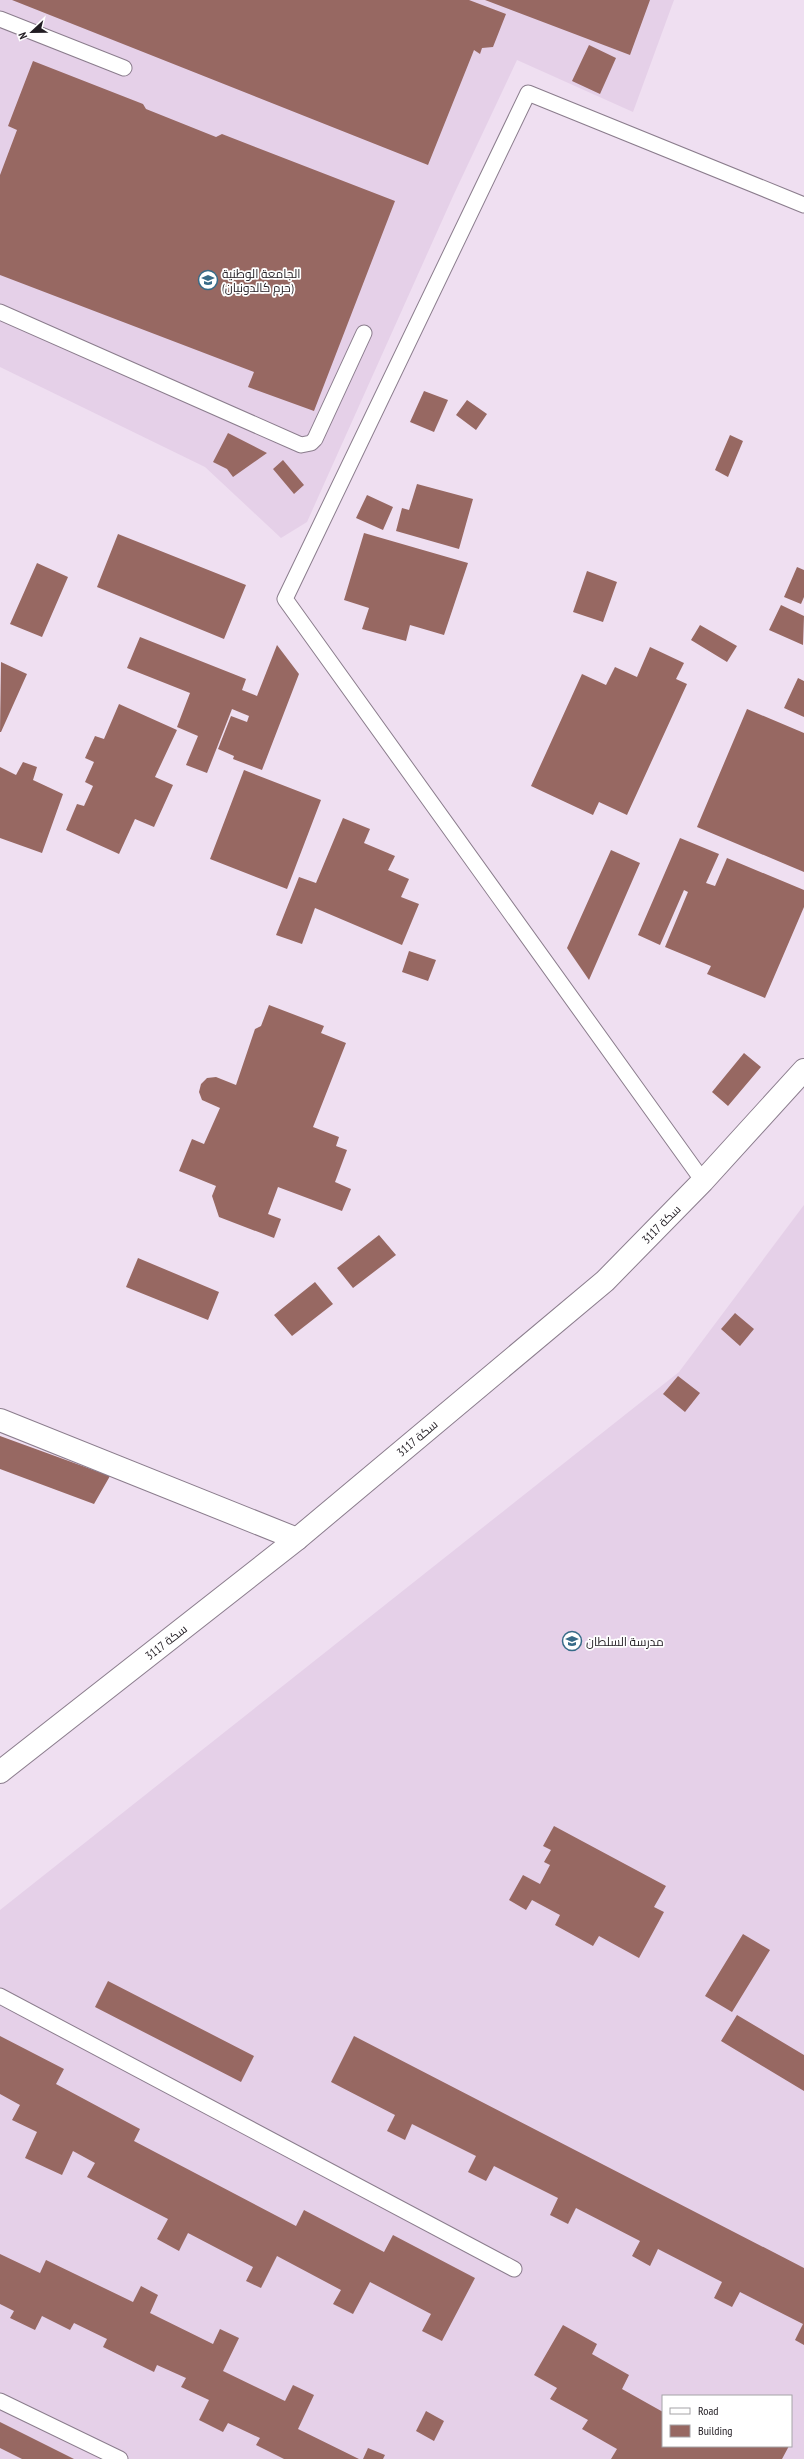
<svg xmlns="http://www.w3.org/2000/svg" width="804" height="2459" viewBox="0 0 804 2459" font-family="'PT Sans Narrow',Cairo,sans-serif">
  <style>
    .built { fill: #e5d0e8; fill-rule: evenodd }
    .building { fill: #976862 }
    .lines { fill: none; stroke-linecap: round; stroke-linejoin: round }
    .service-casing { stroke: #8b7d8d; stroke-width: 17 }
    .minor-casing { stroke: #8b7d8d; stroke-width: 24 }
    .tertiary-casing { stroke: #8b7d8d; stroke-width: 24 }
    .service { stroke: #fff; stroke-width: 15 }
    .minor { stroke: #fff; stroke-width: 22 }
    .tertiary { stroke: #fff; stroke-width: 22 }
    .labels { text-anchor: middle; dominant-baseline: central; stroke-width: 3.5; stroke-linejoin: round; paint-order: stroke }
    .poi-label { font-size: 12px; fill: #211c22; stroke: #fff; text-anchor: start }
    .street-label { font-size: 12px; fill: #211c22; stroke: #fff }
  </style>
  <rect width="100%" height="100%" fill="#efdff1"/>
  <path class="built" d="M0,0h674l-41,112 -116,-52 -63,134 -147,328 -26,16 -76,-71 -205,-100z
    M804,1205v1254h-804v-549l679,-538zM663,2396h128v50h-128z"/>
  <path class="building" d="M12,0h457l37,14 -13,33 -11,1 -2,6 -6,-4 -46,115z
    M485,0h165l-20,55z
    M589,45l27,13 -16,36 -28,-13z
    M33,61l110,43 3,5 70,28 6,-3 173,67 -81,210 -66,-24 6,-15 -254,-97v-100l17,-45 -9,-4z
    M424,391l24,9 -14,32 -24,-10z
    M467,400l20,14 -11,16 -20,-15z
    M228,433l39,20 -34,24 -6,-8 -14,-7z
    M730,435l13,6 -15,36 -13,-7z
    M283,460l21,25 -10,9 -21,-25z
    M417,484l56,15 -14,50 -63,-18 6,-23 7,2z
    M367,495l26,12 -10,23 -27,-12z
    M364,533l104,30 -24,72 -34,-10 -4,16 -44,-12 7,-21 -25,-8z
    M118,534l128,51 -22,54 -127,-52z
    M37,563l31,14 -26,60 -32,-13z
    M797,567l7,3v27l-3,7 -17,-7z
    M587,571l30,11 -14,40 -30,-10z
    M781,605l23,11 -1,29 -34,-15z
    M700,625l37,21 -10,16 -36,-22z
    M140,637l106,42 -4,11 15,6 20,-51 22,29 -37,96 -29,-11 1,-3 -16,-7 13,-33 16,6 2,-6 -17,-7 -25,64 -21,-8 12,-29 -21,-9 13,-34 -63,-25z
    M650,647l34,16 -8,16 11,5 -60,131 -28,-13 -6,13 -62,-29 51,-112 24,11 9,-18 22,10z
    M1,662l26,12 -26,58h-1z
    M798,678l6,3v36l-20,-9z
    M119,704l58,26 -22,47 18,8 -19,42 -19,-8 -16,35 -53,-24 11,-26 7,2 9,-20 -8,-4 9,-20 -9,-4 10,-22 9,3z
    M747,709l57,24v139l-107,-45z
    M23,762l14,5 -4,13 30,14 -21,59 -42,-15v-71l16,8z
    M244,770l77,30 -34,89 -77,-30z
    M343,818l27,11 -6,14 31,13 -7,14 21,9 -8,18 18,7 -17,41 -87,-37 -13,36 -26,-9 23,-58 17,6z
    M680,838l39,16 -13,29 9,3 12,-28 77,32v17l-39,91 -58,-24 4,-8 -46,-19 23,-55 -4,-2 -24,55 -22,-10z
    M611,850l29,13 -51,117 -22,-32z
    M409,951l27,9 -8,21 -26,-9z
    M269,1005l55,21 -3,7 25,10 -33,84 26,10 -3,9 11,4 -12,32 16,7 -9,22 -64,-24 -10,27 13,5 -7,19 -55,-21 -7,-21 4,-10 -37,-15 13,-32 12,5 16,-36 -18,-8 -3,-8 2,-8 6,-6 9,-1 20,8 19,-56 6,-3z
    M744,1053l17,14 -33,39 -16,-14z
    M379,1235l17,20 -43,33 -16,-20z
    M138,1258l81,34 -11,28 -82,-33z
    M315,1282l18,22 -41,32 -18,-21z
    M735,1313l19,16 -14,17 -19,-17z
    M678,1376l22,17 -15,19 -22,-18z
    M0,1436l110,40 -16,28 -94,-35z
    M554,1826l112,60 -12,21 10,5 -25,46 -40,-22 -6,10 -38,-21 5,-10 -28,-15 -6,10 -17,-10 14,-25 17,9 10,-19 -6,-3 7,-12 -8,-4z
    M743,1934l27,16 -38,62 -27,-16z
    M108,1981l146,75 -13,26 -146,-75z
    M737,2015l67,40v36l-83,-50z
    M0,2036l64,33 -8,15 84,45 -6,12 162,85 8,-16 80,42 9,-17 82,43 -33,63 -20,-10 9,-17 -61,-32 -17,32 -20,-10 8,-14 -64,-34 -16,32 -15,-7 7,-14 -65,-34 -9,18 -22,-12 11,-20 -81,-42 8,-14 -22,-12 -11,24 -37,-17 12,-26 -25,-12 8,-15 -20,-11z
    M354,2036l450,232v77l-9,-5 8,-16 -63,-32 -8,15 -18,-9 8,-16 -64,-33 -8,17 -18,-10 8,-15 -64,-33 -8,16 -18,-9 8,-17 -64,-32 -8,15 -18,-9 8,-16 -64,-32 -7,16 -18,-9 8,-16 -64,-33z
    M0,2254l40,19 6,-13 87,42 8,-16 17,9 -8,18 63,31 7,-15 19,9 -16,33 62,30 8,-16 21,10 -16,34 61,30h-75l-28,-14 4,-7 -32,-15 -5,9 -24,-12 10,-20 -28,-13 5,-9 -29,-13 -3,7 -51,-25 4,-8 -33,-16 -4,7 -28,-14 -7,14 -25,-12 4,-7 -14,-7z
    M563,2325l34,19 -5,10 37,21 -7,14 41,23v34h126l-7,13h-171l6,-10 -35,-20 6,-9 -38,-21 7,-11 -23,-13z
    M426,2411l18,10 -10,20 -18,-10z
    M0,2422l74,37h-52l-22,-11z
    M368,2448l17,7 -2,4h-20z"/>
  <g class="lines">
    <defs>
      <path id="service" d="M0,19l124,49
        M0,312l301,133 10,-2 4,-4 49,-106
        M703,1181l-418,-582 243,-506 276,112
        M0,1996l514,273
        M0,2401l120,58"/>
      <path id="minor" d="M0,1420l297,119"/>
      <path id="tertiary" d="M0,1772l297,-233 308,-258 98,-100 101,-111"/>
    </defs>
    <use href="#service" class="service-casing"/>
    <use href="#minor" class="minor-casing"/>
    <use href="#tertiary" class="tertiary-casing"/>
    <use href="#service" class="service"/>
    <use href="#minor" class="minor"/>
    <use href="#tertiary" class="tertiary"/>
  </g>
  <defs>
    <symbol id="university-ring" viewBox="-11 -11 22 22"><circle r="9.5" fill="#fff" stroke="#376b88" stroke-width="1.5"/><path d="M0-5L7-2L0 1L-7-2ZM-4 1L0 2.5L4 1V4Q0 6-4 4Z" fill="#376b88"/></symbol>
    <symbol id="school-ring" viewBox="-11 -11 22 22"><circle r="9.5" fill="#fff" stroke="#376b88" stroke-width="1.5"/><path d="M0-5L7-2L0 1L-7-2ZM-4 1L0 2.5L4 1V4Q0 6-4 4Z" fill="#376b88"/></symbol>
  </defs>
  <g fill-rule="evenodd">
    <use href="#university-ring" x="197" y="269" width="22" height="22"/>
    <use href="#school-ring" x="561" y="1630" width="22" height="22"/>
  </g>
  <g class="labels">
    <g class="poi-label">
      <text x="222" y="273">الجامعة الوطنية<tspan x="222" dy="14">(حرم كالدونيان)</tspan></text>
      <text x="586" y="1641">مدرسة السلطان</text>
    </g>
    <g class="street-label">
      <text transform="translate(661 1224) rotate(-45)">سكة 3117</text>
      <text transform="translate(417 1438) rotate(-40)">سكة 3117</text>
      <text transform="translate(166 1642) rotate(-38)">سكة 3117</text>
    </g>
  </g>
  <rect x="662" y="2395" width="130" height="52" fill="#ffffff" stroke="#a6a4a7"/>
  <rect x="670" y="2408" width="20" height="6" fill="#ffffff" stroke="#a6a4a7"/>
  <text x="698" y="2415" font-size="12" fill="#211c22">Road</text>
  <rect x="670" y="2425" width="20" height="12" fill="#976862" stroke="#a6a4a7"/>
  <text x="698" y="2435" font-size="12" fill="#211c22">Building</text>
  <g transform="translate(32 32) rotate(248)" stroke="#ffffff" stroke-width="3" paint-order="stroke">
  <path d="M0-3L7 15L0 10L-7 15Z" fill="#211c22"/>
  <text y="-6" font-size="11" font-weight="bold" text-anchor="middle" fill="#211c22">N</text>
  </g>
</svg>
